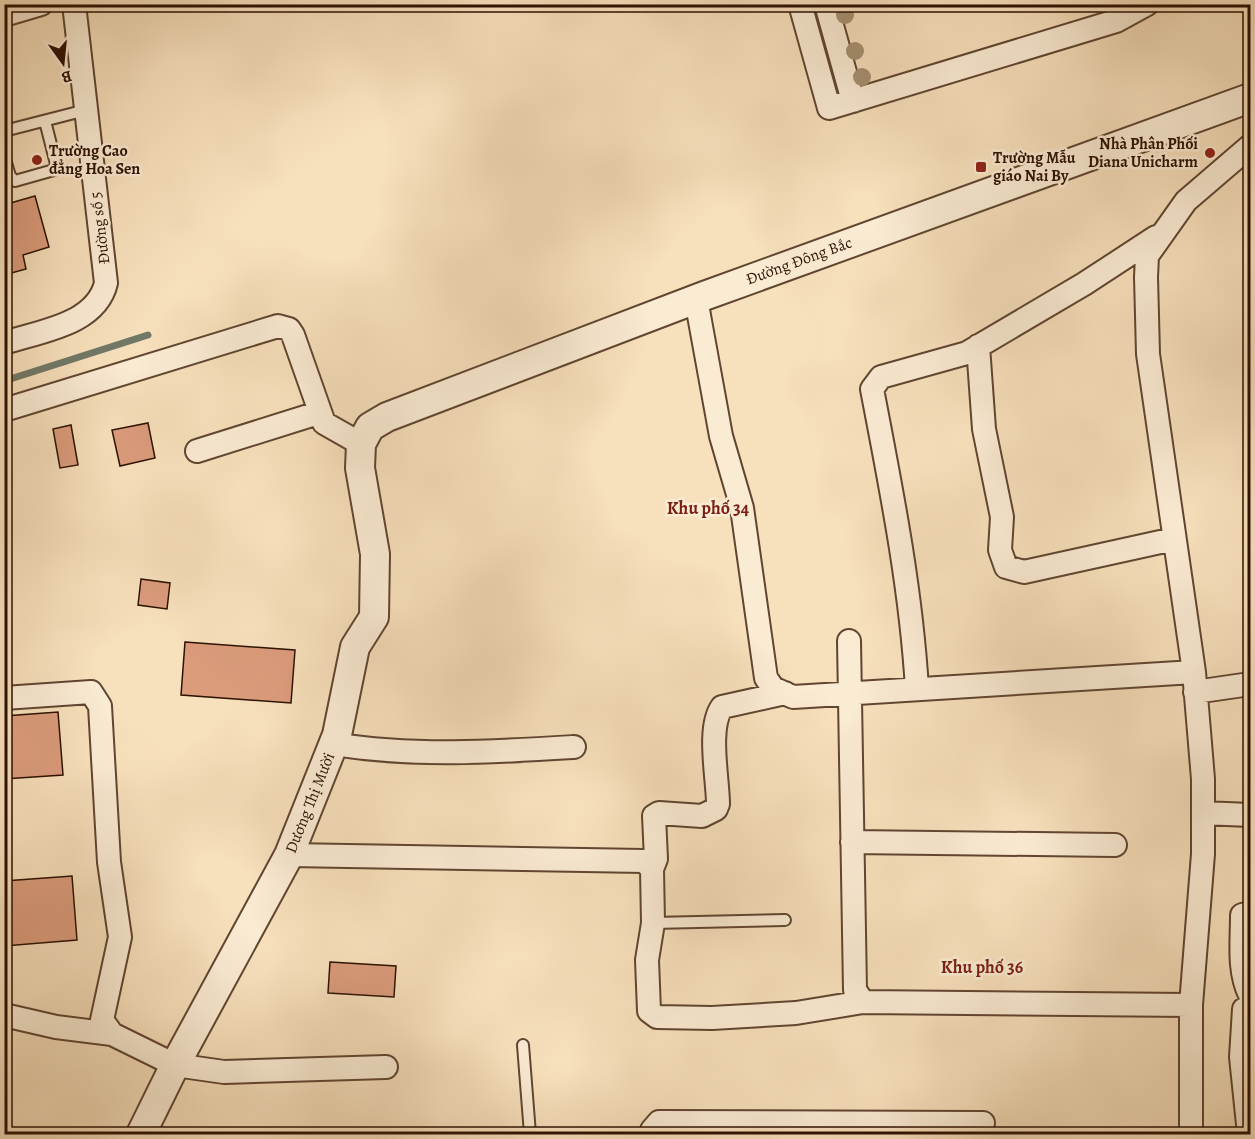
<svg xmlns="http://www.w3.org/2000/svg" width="1255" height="1139" viewBox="0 0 1255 1139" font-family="Alegreya,serif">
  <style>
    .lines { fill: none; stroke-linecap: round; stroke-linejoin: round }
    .stream { stroke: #717967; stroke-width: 7 }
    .building { fill: #db9c7c; stroke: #2d1102; stroke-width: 1.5 }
    .service-casing { stroke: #604530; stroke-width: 14 }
    .minor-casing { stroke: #604530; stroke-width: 26 }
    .tertiary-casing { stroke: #604530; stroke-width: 32 }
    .service { stroke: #faebd3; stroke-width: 10 }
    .minor { stroke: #faebd3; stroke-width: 22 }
    .tertiary { stroke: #faebd3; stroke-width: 28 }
    .tree { fill: #a59070 }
    .poi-dot { fill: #8f2418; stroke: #faebd3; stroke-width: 2 }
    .labels { text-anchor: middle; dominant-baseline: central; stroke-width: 5; stroke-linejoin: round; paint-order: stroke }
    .poi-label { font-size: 16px; font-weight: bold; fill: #2d1102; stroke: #faebd3; text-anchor: start }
    .street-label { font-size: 16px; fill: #2d1102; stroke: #faebd3 }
    .neighbourhood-label { font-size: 18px; font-weight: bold; fill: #7a1f14; stroke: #faebd3 }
  </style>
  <rect width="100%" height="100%" fill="#f7e0bc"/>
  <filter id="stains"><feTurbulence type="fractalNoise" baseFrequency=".00333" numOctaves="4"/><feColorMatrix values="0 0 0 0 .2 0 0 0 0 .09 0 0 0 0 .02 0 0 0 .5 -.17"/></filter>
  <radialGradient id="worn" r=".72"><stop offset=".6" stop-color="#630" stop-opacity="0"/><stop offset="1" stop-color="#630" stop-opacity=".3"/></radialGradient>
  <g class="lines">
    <path class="stream" d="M4,381l144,-46"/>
  </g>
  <path class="building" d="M4,193l3,11 28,-8 14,51 -26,8 3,14 -22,6z
    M148,423l7,35 -35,8 -8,-36z
    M71,425l7,40 -18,3 -7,-39z
    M141,579l29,4 -3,26 -29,-4z
    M185,642l110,8 -4,53 -110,-8z
    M58,712l5,63 -59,4v-63z
    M72,876l5,64 -73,6v-65z
    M330,962l66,4 -2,31 -66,-4z"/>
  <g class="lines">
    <defs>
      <path id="service" d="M4,131l82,-21
        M4,156l6,20 5,5 39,-11 2,-6 -11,-43
        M653,923l132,-3
        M523,1045l7,89"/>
      <path id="minor" d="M800,4l29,104 287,-87 31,-17
        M826,4l27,97
        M4,15l37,-11
        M696,299l25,137 21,72 24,170 7,10 20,9 401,-25
        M4,343c36,-12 92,-18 102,-60l-32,-279
        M978,346l6,83 18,88 -2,33 6,17 18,5 150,-33
        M4,410l274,-84 11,3 4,6 31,88 37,21
        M197,451l121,-38
        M849,641l6,349 8,12 328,3
        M917,689c-6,-101 -26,-201 -45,-300l9,-12 86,-24 117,-69 72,-47
        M1195,692l55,-8
        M4,698l87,-6 9,14 9,156 11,75 -18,83 10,14 63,31 49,7 162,-5
        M334,744c80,13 159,8 240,3
        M1203,813l47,2
        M852,842l263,3
        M289,855l355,6 8,8 1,54 -6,37 2,51 8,6 55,1 84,-5 67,-11
        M652,869l4,-10 -2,-43 5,-3 43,3 14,-7 2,-5c0,-25 -11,-76 4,-97l63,-14
        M1250,913l-8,2c0,27 -4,56 8,80
        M4,1015l52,12 56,7
        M653,1134l-1,-4 7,-8 324,1
        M1191,1134v-129l12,-151v-75l-9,-107 -46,-318 -2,-77 1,-21 39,-55 64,-55
        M1249,1134l-8,-77 3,-48 6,-1"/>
      <path id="tertiary" d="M141,1134l34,-69 114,-210 48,-120 18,-88 19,-30 1,-63 -15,-86 1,-24 9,-17 17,-10 317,-121 546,-198"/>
    </defs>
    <use href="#service" class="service-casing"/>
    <use href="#minor" class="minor-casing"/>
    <use href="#tertiary" class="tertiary-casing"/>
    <use href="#service" class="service"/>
    <use href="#minor" class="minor"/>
    <use href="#tertiary" class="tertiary"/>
  </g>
  <g class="tree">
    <circle cx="845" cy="15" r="9"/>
    <circle cx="855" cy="51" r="9"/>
    <circle cx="862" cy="77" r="9"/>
  </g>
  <g class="poi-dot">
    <circle cx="1210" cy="153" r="6"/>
    <circle cx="37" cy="160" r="6"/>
    <rect x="975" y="161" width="12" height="12" rx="3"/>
  </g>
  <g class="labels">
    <g class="poi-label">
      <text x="1198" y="144" text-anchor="end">Nhà Phân Phối<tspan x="1198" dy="18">Diana Unicharm</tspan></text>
      <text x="49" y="151">Trường Cao<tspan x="49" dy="18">đẳng Hoa Sen</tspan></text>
      <text x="993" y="158">Trường Mẫu<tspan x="993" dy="18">giáo Nai By</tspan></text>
    </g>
    <g class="street-label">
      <text transform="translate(100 228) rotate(-97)">Đường số 5</text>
      <text transform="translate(799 261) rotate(-20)">Đường Đông Bắc</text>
      <text transform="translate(310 803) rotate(-68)">Dương Thị Mười</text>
    </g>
    <g class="neighbourhood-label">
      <text x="708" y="508">Khu phố 34</text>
      <text x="982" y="967">Khu phố 36</text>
    </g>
  </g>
  <rect width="1255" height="1139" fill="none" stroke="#f7e0bc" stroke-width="24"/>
  <rect x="6" y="6" width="1243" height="1127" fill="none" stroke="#2d1102" stroke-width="3"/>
  <rect x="12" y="12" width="1231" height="1115" fill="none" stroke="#2d1102" stroke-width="1.5"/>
  <g transform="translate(63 63) rotate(165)" stroke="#faebd3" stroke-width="4.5" paint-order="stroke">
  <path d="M0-4.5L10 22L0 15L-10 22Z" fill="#2d1102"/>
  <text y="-9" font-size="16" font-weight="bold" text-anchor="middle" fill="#2d1102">B</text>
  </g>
  <rect width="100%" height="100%" filter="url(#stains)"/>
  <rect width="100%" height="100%" fill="url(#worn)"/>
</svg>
